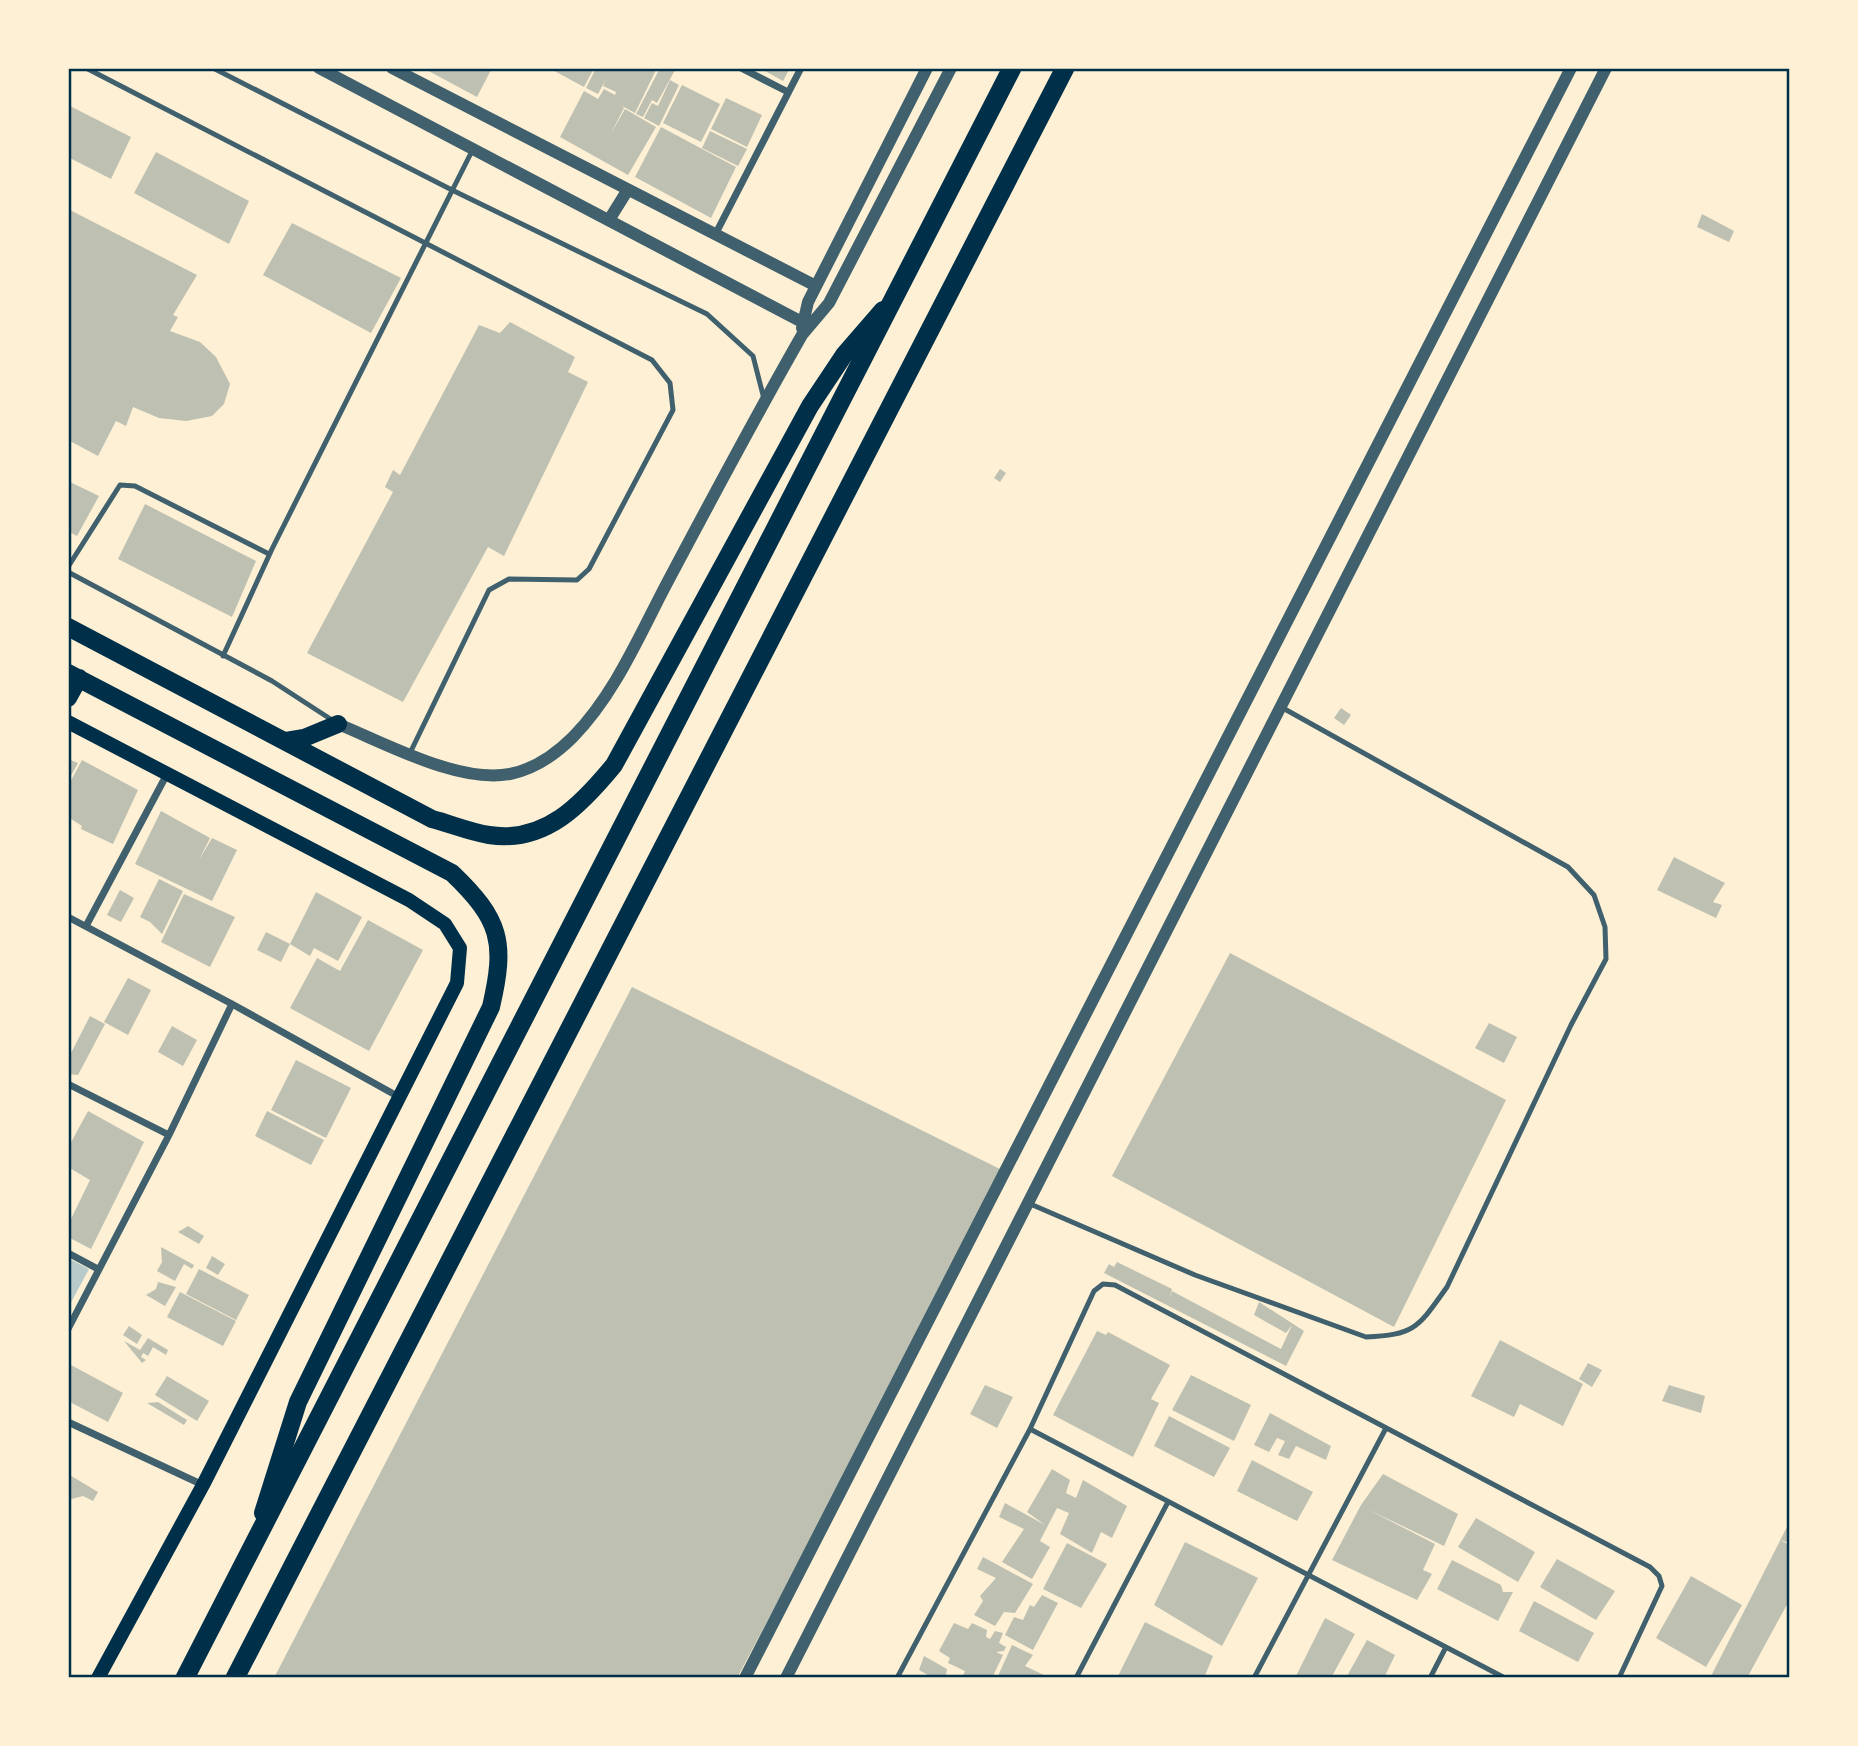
<svg xmlns="http://www.w3.org/2000/svg" width="1858" height="1746" viewBox="0 0 1858 1746" font-family="'Alegreya Sans',sans-serif">
  <style>
    .green { fill: #b9caca }
    .building { fill: #bec0b2 }
    .lines { fill: none; stroke-linecap: round; stroke-linejoin: round }
    .service { stroke: #3f606c; stroke-width: 5 }
    .minor { stroke: #3f606c; stroke-width: 7 }
    .tertiary { stroke: #3f606c; stroke-width: 12 }
    .secondary { stroke: #003049; stroke-width: 14 }
    .primary { stroke: #003049; stroke-width: 18 }
    .trunk { stroke: #003049; stroke-width: 19 }
    .neatline { fill: none; stroke: #003049; stroke-width: 2.5 }
  </style>
  <rect width="100%" height="100%" fill="#fdf0d5"/>
  <path class="green" d="M68,1258l21,11 -21,39z"/>
  <path class="building" d="M423,68h69l-15,29z
    M549,68h45l-10,19z
    M596,68h61l-22,45 -13,-7 2,2 -14,27 15,-26 31,18 -28,48 -68,-38 24,-46 14,8 6,-10 11,6 1,-3 -13,-6 3,-7 -8,15 -12,-6z
    M660,68l15,2 -18,33 -5,-3 -9,17 -7,-3z
    M760,68h30l-7,13z
    M670,80l9,5 -20,41 -15,-8 8,-15 6,3z
    M682,85l38,19 -19,38 -38,-19z
    M726,98l36,17 -15,32 -36,-18z
    M68,105l63,32 -20,42 -43,-22z
    M661,127l75,40 -25,51 -76,-41z
    M710,131l37,18 -9,17 -36,-18z
    M156,152l93,49 -20,43 -95,-51z
    M68,209l129,66 -24,40 5,2 -8,14 30,11 16,15 14,27 -6,20 -12,12 -26,5 -27,-3 -26,-11 -7,19 -10,-5 -18,35 -30,-16z
    M1702,214l32,17 -5,11 -32,-15z
    M292,223l109,55 -30,55 -108,-58z
    M510,322l65,35 -7,15 20,10 -84,174 -16,-9 -85,155 -96,-49 86,-161 -8,-5 8,-17 7,5 79,-150 21,8z
    M1000,469l6,4 -6,9 -6,-4z
    M68,481l31,15 -22,40 -9,-5z
    M145,504l111,57 -24,56 -114,-58z
    M1341,708l10,7 -7,10 -10,-7z
    M68,759l10,4 -10,18z
    M82,760l56,30 -25,54 -32,-15 1,-3 -14,-9v-31z
    M161,811l49,27 -11,22 13,-22 25,12 -25,51 -77,-37z
    M1674,857l51,26 -12,19 9,3 -6,13 -59,-28z
    M159,879l24,12 -21,43 -12,-12 -10,-5z
    M120,890l14,8 -13,24 -14,-7z
    M316,892l46,25 -24,44 -24,-13 -4,8 -20,-12 -9,18 -24,-12 9,-18 24,12z
    M184,894l51,23 -25,50 -49,-25z
    M368,920l55,30 -54,101 -79,-43 27,-50 23,13z
    M1230,953l276,147 -112,227 -282,-151z
    M128,978l23,12 -23,45 -24,-13z
    M632,987l374,185 -269,506h-463z
    M90,1016l15,8 -27,51 -10,-1v-15z
    M1489,1023l28,14 -13,26 -29,-15z
    M172,1026l25,14 -14,26 -25,-14z
    M296,1060l55,28 -25,50 -55,-28z
    M88,1111l56,31 -53,107 -23,-12v-12l22,-45 -22,-13v-19z
    M267,1111l57,29 -13,25 -56,-29z
    M188,1226l16,10 -5,8 -21,-12z
    M161,1247l33,18 -2,4 -8,-5 -9,17 -18,-10 5,-9z
    M212,1256l13,8 -7,11 -12,-7z
    M1117,1262l55,27 -3,10 3,-8 109,58 11,-24 -6,8 -32,-18 5,-13 45,29 -18,35 -182,-93 5,-9 5,3z
    M199,1269l50,26 -13,25 -50,-26z
    M158,1282l18,5 -11,19 -19,-11 10,-6z
    M180,1292l56,29 -13,25 -56,-29z
    M129,1326l13,9 -5,9 -14,-9z
    M1097,1331l9,4 2,-3 62,33 -19,34 8,4 -26,54 -80,-42z
    M148,1338l20,12 -2,5 -13,-8 -5,9 -5,-3 -2,4 5,3 -4,3 -18,-22 16,9z
    M1500,1340l83,44 -20,42 -43,-22 -6,13 -43,-21z
    M1588,1363l14,7 -10,17 -13,-8z
    M71,1365l52,28 -15,29 -40,-21z
    M1191,1375l60,30 -17,36 -62,-31z
    M167,1376l42,25 -12,20 -42,-26z
    M985,1385l28,12 -16,31 -27,-14z
    M1669,1385l36,11 -4,17 -39,-12z
    M158,1402l29,18 -3,5 -37,-22z
    M1270,1413l61,33 -5,14 -30,-14 -7,13 -11,-4 7,-14 -8,-3 -8,14 -15,-7z
    M1169,1416l61,32 -16,29 -60,-31z
    M1252,1460l61,32 -16,29 -60,-30z
    M1052,1469l18,11 -4,13 10,5 7,-18 44,26 -15,32 -11,-6 -9,21 -32,-19 9,-21 -12,-5 -17,33 10,6 -18,32 -30,-17 22,-33 -25,-12 6,-14 40,22 -18,-13z
    M68,1474l30,18 -5,9 -10,-5 -15,4z
    M1383,1474l75,40 -14,32 -77,-37 68,35 -12,26 9,4 -15,26 -85,-40 29,-55z
    M1476,1518l59,34 -17,30 -60,-35z
    M1790,1521v22l-10,-3 10,5v54l-43,79h-37z
    M1185,1542l73,36 -36,68 -68,-41z
    M1067,1543l40,21 -26,44 -38,-19z
    M983,1557l50,27 -18,29 -11,-1 -9,14 -21,-11 9,-14 -3,-5 16,-18 -19,-9z
    M1557,1559l58,32 -19,29 -56,-33z
    M1452,1560l49,25 2,7h10l-15,29 -61,-32z
    M1691,1576l51,29 -36,62 -50,-29z
    M1042,1595l16,8 -25,47 -28,-15 9,-18 9,3 7,-15 4,2z
    M1534,1601l60,32 -16,29 -59,-31z
    M1325,1618l30,16 -24,44h-36z
    M1145,1622l68,34 -9,22h-87z
    M954,1623l14,6 4,-6 15,7 -1,7 4,2 5,-8 8,2 -4,10 7,4 -2,4 -8,1 7,3 -11,23h-30l3,-7 -17,-8 2,-5 -11,-7z
    M1367,1640l28,15 -11,23h-38z
    M1012,1645l21,10 -8,11 19,9 -2,3h-45z
    M924,1656l23,13 -1,6 4,3h-17l-14,-8z"/>
  <g class="lines">
    <path class="service" d="M86,68l566,292 18,23 3,27 -84,159 -12,11 -68,-1 -20,11 -79,163
      M213,68l239,122 255,124 46,42 11,43
      M68,567l52,-82 15,1 134,68
      M68,572l204,109 60,39
      M223,656l49,-107 200,-398
      M1028,1203l167,72 171,62c50,-2 53,-11 81,-50l124,-262 35,-66 -1,-32 -11,-32 -26,-28 -287,-160
      M1030,1429l475,249
      M897,1678l133,-249 64,-138 9,-7 12,1 535,282 9,9 3,10 -43,92
      M1076,1678l92,-176
      M1254,1678l131,-248
      M1430,1678l16,-31"/>
    <path class="minor" d="M741,68l47,24
      M715,235l86,-167
      M68,917l164,87 167,93
      M86,926l81,-152
      M68,1084l101,51
      M68,1253l30,16
      M68,1329l101,-194 63,-131
      M68,1422l135,63"/>
    <path class="tertiary" d="M319,68l483,254
      M392,68l424,218
      M609,220l18,-29
      M802,328l6,-26 119,-234
      M338,724c47,19 121,60 172,50 25,-5 45,-19 63,-37 42,-43 66,-101 94,-154 44,-83 88,-166 135,-248l27,-32 122,-235
      M745,1678l826,-1610
      M786,1678l820,-1610"/>
    <path class="secondary" d="M68,722l341,178 36,24 15,24 -3,35 -254,502 -105,193"/>
    <path class="primary" d="M68,627l364,192c19,5 38,13 57,16 56,9 93,-31 125,-70l196,-359 34,-51 39,-45
      M68,673l384,200c49,47 54,69 39,134l-193,395 -35,111
      M68,698l11,-20
      M286,741l18,-3 34,-14"/>
    <path class="trunk" d="M185,1678l827,-1610
      M235,1678l830,-1610"/>
  </g>
  <rect width="1858" height="1746" fill="none" stroke="#fdf0d5" stroke-width="140"/>
  <rect x="70" y="70" width="1718" height="1606" class="neatline"/>
</svg>
